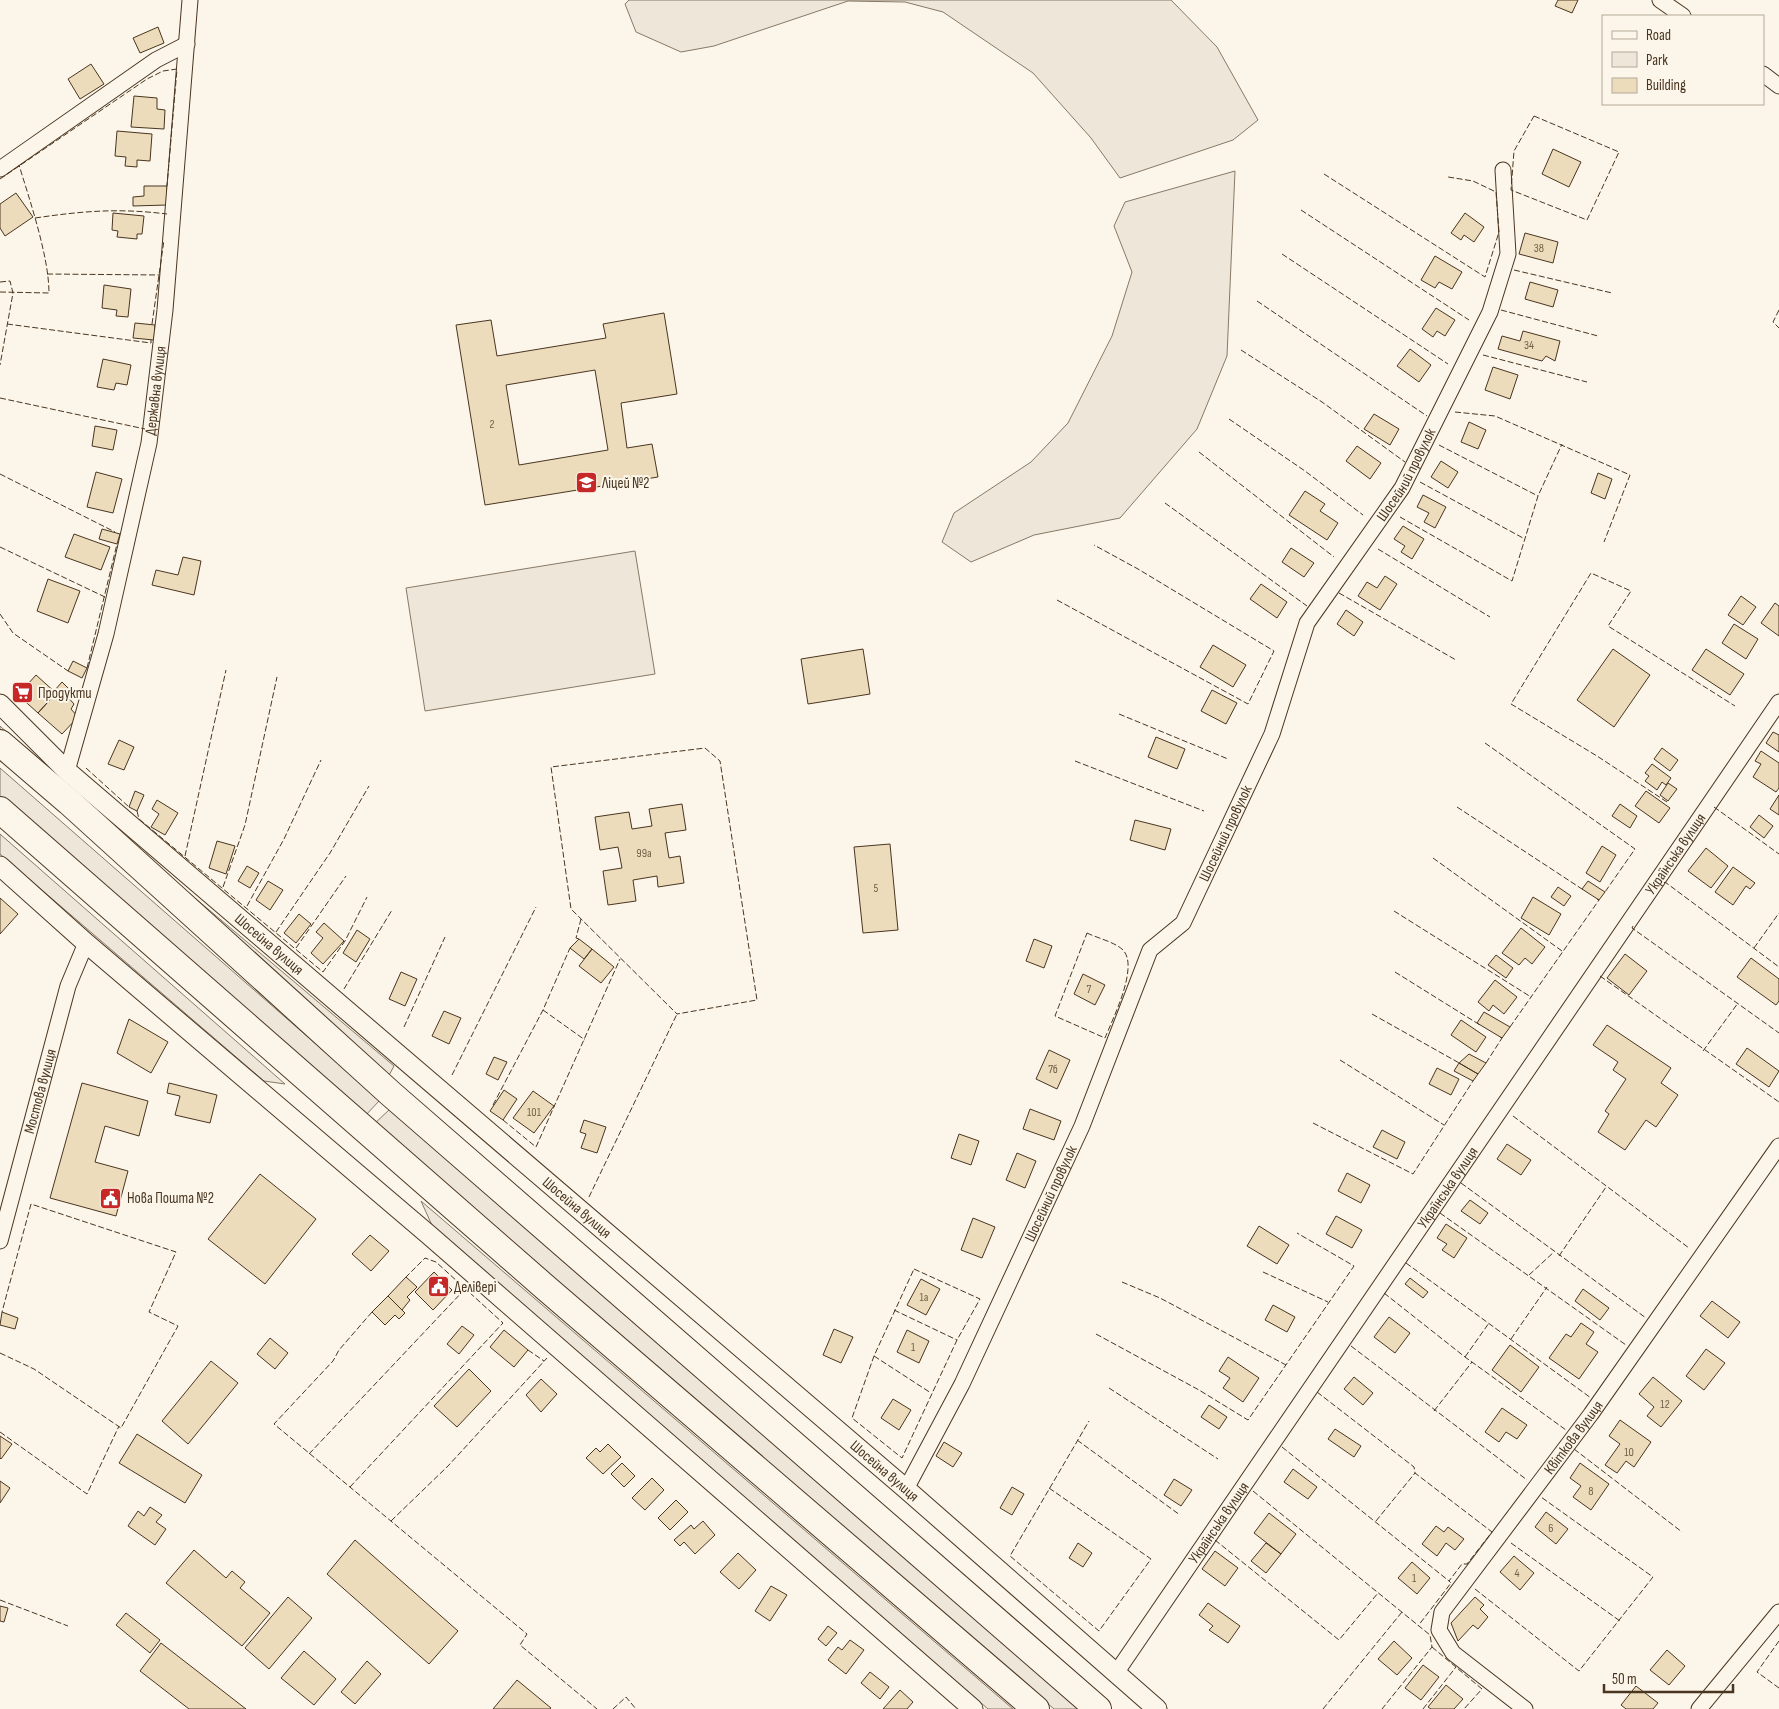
<svg xmlns="http://www.w3.org/2000/svg" width="1779" height="1709" viewBox="0 0 1779 1709" font-family="'Sofia Sans Condensed',sans-serif">
  <style>
    .green { fill: #ede6d9; stroke: #887966 }
    .building { fill: #ecdcbc; stroke: #4a3520; fill-rule: evenodd }
    .lines { fill: none; stroke-linecap: round; stroke-linejoin: round }
    .minor-casing { stroke: #4a3520; stroke-width: 17 }
    .tertiary-casing { stroke: #4a3520; stroke-width: 21 }
    .trunk-casing { stroke: #4a3520; stroke-width: 28 }
    .minor { stroke: #fbf6e9; stroke-width: 15 }
    .tertiary { stroke: #fbf6e9; stroke-width: 19 }
    .trunk { stroke: #fbf6e9; stroke-width: 26 }
    .fence { stroke: #4a3520; stroke-width: 1; stroke-dasharray: 6 2.5; stroke-linecap: butt }
    .labels { text-anchor: middle; dominant-baseline: central; stroke-width: 4; stroke-linejoin: round; paint-order: stroke }
    .number-label { font-size: 12px; fill: #725f47 }
    .street-label { font-size: 15px; fill: #4a3520; stroke: #fbf6e9 }
    .poi-label { font-size: 15px; fill: #4a3520; stroke: #fbf6e9; text-anchor: start }
  </style>
  <rect width="100%" height="100%" fill="#fbf6e9"/>
  <path class="green" d="M629,0h542l46,47 41,73 -25,20 -113,38 -29,-40 -58,-65 -90,-61 -38,-10 -57,-1 -134,45 -33,6 -45,-20 -11,-28z
    M1235,171l-8,185 -30,73 -77,89 -86,17 -63,27 -29,-20 12,-29 77,-51 37,-39 44,-87 20,-64 -18,-46 11,-24z
    M635,551l20,123 -230,37 -19,-123z
    M0,726l125,113 269,227 -7,13 -387,-342z
    M0,768l380,332 -16,17 -364,-319z
    M0,834l285,250 -21,-3 -264,-227z
    M390,1109l696,600h-32l-681,-584z
    M421,1201l592,508h-25l-553,-477z"/>
  <path class="building" d="M1558,0h20l-6,13 -17,-7z
    M158,27l6,16 -24,10 -7,-15z
    M91,64l13,20 -24,15 -12,-20z
    M134,96l23,2v11l8,1 -1,19 -33,-2z
    M117,131l35,3 -2,27 -13,-1v7l-12,-1 1,-9 -11,-1z
    M1553,149l28,13 -12,25 -27,-13z
    M144,186h23v19l-34,1v-9l11,-1z
    M16,193l17,24 -28,19 -5,-8v-24z
    M113,213l31,3 -2,18h-5v5l-20,-2 1,-6 -6,-1z
    M1465,213l19,14 -10,15 -10,-7 -3,5 -10,-7z
    M1525,233l33,9 -5,21 -34,-9z
    M1435,256l27,16 -10,17 -13,-7 -4,6 -14,-8z
    M1530,282l28,8 -5,17 -28,-8z
    M104,285l27,4 -3,28 -12,-1 1,-6 -15,-2z
    M1436,308l19,12 -10,16 -8,-5 -4,6 -11,-8z
    M664,313l13,81 -56,9 6,45 25,-4 6,33 -173,28 -29,-180 35,-5 6,36 109,-18 -3,-14zM595,370l13,80 -89,15 -13,-80z
    M135,323l20,2 -1,15 -21,-2z
    M1523,331l37,10 -5,20 -9,-5 -4,5 -44,-12 4,-13 18,5z
    M1410,349l21,16 -12,17 -22,-16z
    M103,359l28,6 -4,20 -11,-2 -2,7 -17,-3z
    M1493,367l25,8 -8,24 -25,-9z
    M1374,414l25,15 -9,16 -26,-16z
    M1469,422l17,8 -8,19 -17,-7z
    M95,426l22,4 -4,20 -21,-4z
    M1357,446l24,17 -11,16 -24,-18z
    M1441,461l17,11 -10,16 -17,-11z
    M96,472l26,7 -9,34 -26,-6z
    M1598,473l14,6 -7,20 -14,-6z
    M1305,491l20,13 -5,7 18,12 -11,17 -38,-25z
    M1423,495l23,12 -11,21 -11,-6 5,-9 -12,-6z
    M1403,526l21,13 -12,20 -11,-7 4,-6 -11,-7z
    M102,529l18,5 -3,10 -18,-5z
    M74,534l36,13 -9,23 -36,-13z
    M1291,548l23,15 -10,14 -22,-15z
    M183,557l18,4 -7,34 -42,-10 4,-15 22,5z
    M1385,576l12,8 -17,26 -22,-14 9,-14 10,6z
    M48,579l32,12 -12,32 -31,-12z
    M1261,584l26,18 -10,16 -27,-19z
    M1741,596l15,11 -13,18 -15,-10z
    M1775,603l4,3v30l-18,-13z
    M1346,610l17,12 -9,14 -17,-12z
    M1734,624l24,15 -12,20 -24,-16z
    M1213,645l33,20 -13,22 -33,-20z
    M863,649l7,45 -62,10 -7,-45z
    M1613,649l37,26 -36,52 -37,-27z
    M1706,649l38,25 -14,21 -38,-25z
    M73,661l14,7 -5,10 -14,-7z
    M36,675l20,18 -18,20 -20,-18z
    M62,682l9,9 -5,4 8,9 -3,5 7,8 -16,17 -24,-21 18,-20 -2,-2z
    M1212,690l25,13 -11,21 -25,-13z
    M1773,732l6,3v17l-13,-9z
    M1156,737l29,12 -8,20 -29,-12z
    M119,740l15,7 -10,23 -16,-6z
    M1662,748l16,12 -8,11 -16,-12z
    M1761,751l18,12v25l-3,4 -23,-15 8,-13 -6,-3z
    M1652,764l19,14 -5,7 -4,-3 -5,8 -12,-9 4,-5 -4,-3z
    M1668,783l9,6 -9,12 -8,-6z
    M135,791l9,4 -7,16 -8,-4z
    M1646,791l24,17 -11,15 -24,-17z
    M1779,795v20l-9,-6z
    M157,800l21,13 -13,22 -14,-8 8,-13 -7,-5z
    M682,804l4,26 -21,3 4,25 11,-2 4,27 -26,4 -1,-11 -24,4 3,21 -28,4 -5,-34 19,-3 -4,-21 -18,3 -5,-33 34,-5 3,17 20,-3 -3,-17z
    M1620,804l17,12 -7,12 -18,-12z
    M1759,815l14,11 -9,12 -14,-11z
    M1135,820l36,9 -6,21 -35,-10z
    M217,841l18,5 -9,28 -17,-6z
    M890,844l8,86 -35,3 -9,-86z
    M1602,846l14,9 -16,27 -14,-9z
    M1706,848l22,18 -17,22 -23,-17z
    M247,866l12,7 -9,15 -12,-7z
    M1733,867l22,16 -5,6 -4,-3 -13,19 -18,-13z
    M268,881l15,9 -13,20 -14,-10z
    M1588,881l17,11 -6,8 -17,-11z
    M1558,887l13,9 -7,10 -13,-9z
    M1533,897l28,17 -12,21 -28,-17z
    M0,898l18,16 -18,20z
    M299,914l12,10 -15,19 -12,-10z
    M324,923l20,18 -21,23 -12,-11 12,-15 -7,-6z
    M1521,928l24,19 -13,17 -7,-6 -6,7 -17,-12z
    M357,930l13,9 -14,23 -13,-9z
    M579,939l13,10 -8,10 -14,-11z
    M1034,939l18,7 -8,22 -18,-7z
    M592,949l22,18 -13,16 -22,-17z
    M1625,954l22,17 -18,24 -22,-17z
    M1496,955l17,13 -7,10 -18,-13z
    M1751,958l28,21v22l-3,4 -39,-28z
    M401,972l16,7 -12,27 -16,-7z
    M1083,974l22,11 -10,20 -21,-11z
    M1495,980l22,17 -13,17 -11,-9 -4,6 -11,-9z
    M444,1011l17,7 -12,26 -17,-8z
    M1484,1012l26,15 -8,11 -25,-15z
    M129,1019l39,23 -17,31 -34,-20z
    M1461,1020l25,17 -10,15 -25,-17z
    M1607,1025l64,43 -10,15 17,12 -22,32 -10,-7 -21,30 -27,-18 11,-18 -4,-3 21,-32 -13,-9 5,-8 -25,-17z
    M1747,1048l32,23 -10,16 -33,-23z
    M1049,1050l21,10 -13,29 -21,-10z
    M1469,1054l17,9 -8,11 -19,-11z
    M494,1057l13,5 -9,18 -12,-6z
    M1459,1063l19,11 -5,7 -19,-10z
    M1437,1068l22,11 -8,16 -22,-11z
    M82,1083l66,18 -9,35 -34,-10 -10,36 33,9 -12,45 -66,-18z
    M169,1083l48,12 -7,28 -35,-8 5,-19 -13,-3z
    M504,1090l13,9 -14,21 -13,-9z
    M533,1091l21,15 -20,27 -21,-15z
    M1030,1109l31,12 -7,19 -31,-11z
    M584,1120l22,7 -9,26 -16,-5 5,-14 -6,-2z
    M1382,1130l23,12 -8,17 -24,-12z
    M959,1134l20,7 -8,24 -20,-7z
    M1507,1144l24,16 -10,15 -24,-16z
    M1017,1153l19,8 -11,27 -19,-8z
    M1347,1173l23,12 -9,18 -23,-12z
    M260,1174l56,45 -51,65 -57,-45z
    M1470,1200l18,13 -8,11 -19,-13z
    M1336,1216l26,14 -10,18 -26,-14z
    M973,1218l22,9 -13,31 -21,-8z
    M1446,1224l21,14 -13,20 -12,-8 5,-6 -10,-6z
    M1259,1226l30,19 -12,19 -30,-18z
    M370,1235l19,16 -18,20 -19,-17z
    M434,1272l18,18 -19,20 -18,-18z
    M406,1277l11,10 -10,10 3,3 -8,10 -14,-14z
    M1410,1278l18,14 -5,6 -18,-14z
    M921,1279l19,10 -14,26 -19,-10z
    M1583,1289l26,19 -9,12 -25,-19z
    M388,1296l17,17 -6,6 -4,-4 -10,10 -13,-13z
    M1712,1301l28,21 -12,16 -28,-22z
    M1273,1305l22,12 -8,15 -22,-12z
    M2,1312l16,6 -3,11 -15,-4z
    M1389,1317l21,16 -15,20 -21,-16z
    M1581,1323l13,9 -8,12 12,8 -19,27 -30,-21 17,-24 5,3z
    M462,1326l12,9 -15,19 -12,-10z
    M834,1329l19,8 -12,26 -18,-8z
    M504,1330l24,20 -14,17 -24,-20z
    M907,1330l22,11 -10,22 -22,-11z
    M270,1338l18,15 -13,16 -18,-15z
    M1510,1345l29,22 -18,25 -29,-22z
    M1706,1349l19,14 -21,27 -18,-14z
    M1228,1357l31,21 -16,24 -20,-14 7,-10 -11,-7z
    M211,1361l27,22 -50,61 -26,-23z
    M469,1369l22,22 -34,36 -23,-21z
    M1354,1377l19,16 -10,12 -19,-16z
    M1653,1377l29,24 -21,26 -14,-11 7,-9 -15,-13z
    M541,1379l16,15 -16,18 -15,-17z
    M893,1399l18,11 -12,20 -18,-12z
    M1209,1405l18,12 -8,12 -18,-12z
    M1502,1408l25,17 -10,14 -11,-7 -7,10 -14,-10z
    M1620,1420l31,22 -17,25 -8,-6 -9,12 -12,-8 15,-21 -11,-8z
    M1335,1429l26,17 -7,11 -26,-18z
    M137,1434l65,41 -17,28 -66,-40z
    M0,1436l12,8 -11,15 -1,-1z
    M944,1442l18,11 -9,14 -17,-11z
    M608,1444l13,13 -18,17 -17,-16 10,-10 4,4z
    M622,1463l13,13 -11,11 -13,-13z
    M1580,1463l29,21 -18,26 -18,-13 8,-11 -11,-8z
    M1293,1469l24,18 -9,12 -24,-17z
    M652,1478l12,12 -19,20 -13,-12z
    M1174,1479l18,11 -11,16 -17,-11z
    M0,1481l10,7 -10,15z
    M1012,1487l12,7 -12,21 -12,-7z
    M676,1500l12,12 -18,18 -12,-12z
    M150,1507l12,8 -6,7 10,7 -11,16 -27,-19 10,-15 6,5z
    M1546,1512l22,17 -12,15 -21,-17z
    M1269,1513l27,21 -15,20 -27,-21z
    M703,1521l12,14 -20,19 -11,-12 -4,4 -6,-6 17,-15 3,4z
    M1436,1526l8,6 4,-5 16,12 -9,11 -9,-7 -9,13 -15,-12z
    M355,1540l103,91 -29,33 -102,-90z
    M1078,1543l14,10 -9,14 -14,-9z
    M1266,1543l15,11 -15,19 -15,-12z
    M194,1550l32,28 6,-7 13,11 -5,6 30,25 -28,33 -76,-63z
    M1215,1551l23,17 -13,18 -23,-17z
    M738,1553l18,17 -17,19 -19,-17z
    M1514,1556l20,17 -14,17 -20,-18z
    M1412,1562l18,16 -13,16 -19,-16z
    M771,1586l16,9 -17,26 -15,-10z
    M288,1597l24,21 -43,51 -24,-21z
    M1475,1597l9,8 -4,4 8,8 -10,12 -5,-4 -15,16 -7,-18z
    M1208,1603l32,23 -12,17 -19,-13 4,-4 -14,-11z
    M0,1606l8,2 -4,14 -4,-1z
    M126,1613l34,27 -10,13 -34,-28z
    M828,1626l9,7 -11,13 -8,-7z
    M850,1640l14,10 -18,24 -18,-14 10,-13 4,3z
    M1394,1641l18,17 -15,17 -19,-16z
    M161,1643l85,66h-57l-49,-38z
    M1667,1650l18,16 -16,19 -19,-15z
    M304,1651l32,28 -22,26 -33,-27z
    M367,1661l14,13 -26,30 -14,-12z
    M1423,1665l16,12 -18,23 -16,-12z
    M870,1672l19,15 -9,12 -19,-16z
    M517,1680l34,28 -1,1h-57z
    M1446,1685l17,14 -9,10h-23l-3,-2z
    M1636,1686l22,17 -5,6h-27l-5,-4z
    M900,1690l13,12 -6,7h-24z"/>
  <g class="lines">
    <defs>
      <g id="minor">
        <path d="M1660,0l23,16"/>
        <path d="M1763,74l16,12"/>
        <path d="M0,169l156,-109 31,-16"/>
        <path id="s1" d="M67,771l39,-137 43,-191 16,-133 25,-310"/>
        <path id="s2" d="M0,1241l68,-255 18,-43"/>
        <path id="s3" d="M906,1489l56,-105 120,-258 68,-176 33,-27 89,-189 35,-111 95,-135 88,-176 18,-58 -5,-84"/>
        <path id="s4" d="M1116,1673l663,-971"/>
        <path id="s5" d="M1525,1709l-72,-56 -14,-23 3,-18 149,-198 188,-268"/>
        <path d="M1699,1709l80,-97"/>
      </g>
      <g id="tertiary">
        <path id="s6" d="M0,704l67,67 839,718 251,220"/>
        <path d="M0,866l86,77 343,292 544,474"/>
      </g>
      <path id="trunk" d="M0,743l69,59 322,292 707,615
        M0,810l546,478 490,421"/>
    </defs>
    <use href="#minor" class="minor-casing"/>
    <use href="#tertiary" class="tertiary-casing"/>
    <use href="#trunk" class="trunk-casing"/>
    <use href="#minor" class="minor"/>
    <use href="#tertiary" class="tertiary"/>
    <use href="#trunk" class="trunk"/>
    <path class="fence" d="M1534,116l85,36 -32,68 -76,-30 3,-39z
      M1324,174l161,103 14,-45 -3,-40 -23,-11 -25,-4
      M0,179l147,-100 16,-8 14,-2 -10,117
      M1301,210l168,110
      M35,218c48,-7 83,-10 132,-4
      M1282,254l166,110
      M1514,270l98,23
      M47,274l113,1
      M0,282l10,-1 3,12 -13,72
      M0,292l49,1c0,-36 -19,-92 -30,-128
      M1257,301l170,115
      M1501,310l97,26
      M1779,310l-6,12 6,6
      M7,324l144,19v-3
      M152,324l12,-84
      M1241,350l81,52 83,60
      M1483,355l104,27
      M0,398l145,31
      M1455,412l40,4 135,59 -26,67
      M1229,419l76,52 58,44
      M1439,445l99,51
      M1199,452l135,105
      M0,474l115,58
      M1420,482l103,56
      M1165,503l142,103
      M1400,517l112,64 26,-85 24,-52
      M0,547l105,50
      M1378,549l112,68
      M1339,593l117,67
      M1057,600l191,104 26,-53 -136,-82 -44,-24
      M0,614l13,19 55,38
      M87,668l30,-124
      M1119,714l109,45
      M1485,743l150,106 -30,43
      M705,748l15,13 37,239 -80,14 -106,-105 -20,-142z
      M1075,761l129,50
      M86,768l43,39
      M1667,802l-70,-46 -86,-52 80,-131 40,18 -23,35 127,80
      M1457,807l128,84
      M1714,807l65,47
      M137,811l2,8 184,153 22,-31 22,-44
      M185,856l41,-186
      M1433,858l129,93
      M1664,883l1,-1 114,85
      M223,887l22,-62 32,-148
      M247,906l37,-67 37,-79
      M1394,911l137,86
      M1633,926l-1,2 147,105
      M276,932l54,-79 39,-67
      M1087,933c10,5 28,9 36,17 16,17 -10,68 -18,88l-50,-22z
      M579,939l-3,-1 5,-19
      M296,948l50,-72
      M1754,948l25,-35
      M1395,972l85,53
      M1600,976l179,126
      M344,989l48,-79
      M543,1010l42,30
      M1372,1014l89,50
      M404,1027l41,-90
      M1510,1027l89,-127 -2,-1
      M1703,1051l35,-48
      M1340,1060l104,65
      M1486,1063l16,-25 -3,-1
      M452,1075l84,-168
      M493,1105l50,-95 27,-62
      M1513,1116l176,132
      M503,1120l33,27 84,-188
      M1313,1123l100,51 60,-93
      M1461,1183l185,135
      M589,1197l88,-183
      M1440,1213l186,132
      M1559,1256l47,-69
      M1406,1263l185,135
      M914,1269l66,30 -23,41 -55,118 -50,-40 22,-62z
      M1263,1272l65,30
      M1529,1275l25,-23
      M1122,1282l38,16 126,67
      M1384,1293l81,64 101,73
      M894,1310l63,30
      M372,1312l-33,38 -6,11 -59,63 253,210 -7,11 77,64
      M1096,1334l103,56 49,30 106,-154 -57,-33
      M1511,1339l36,-52
      M1351,1346l176,134
      M528,1350l16,11
      M0,1353l34,16 87,59 57,-102 -29,-14 27,-60 -145,-48 -29,108
      M874,1356l57,37
      M1465,1357l24,-34
      M1109,1388l109,71
      M1317,1392l97,75 1,6 77,59 -25,32h-5l-13,17 2,2 -33,43
      M1434,1411l38,-49
      M0,1432l87,62 32,-68
      M1077,1440l103,75
      M1282,1447l167,134
      M1574,1449l108,83
      M309,1454l156,-165
      M350,1487l153,-164 -67,-61 -11,-4 -19,19
      M1049,1488l102,71 -52,72 -89,-75 79,-135
      M1253,1491l177,144 2,12 -50,62
      M391,1521l57,-55 99,-108
      M1376,1521l39,-48
      M1215,1540l124,100 39,-47
      M1511,1543l109,78
      M1475,1589l104,82 74,-94 -112,-80
      M0,1600l68,26
      M1779,1641l-22,31 22,16
      M1432,1647l50,42 -18,20
      M613,1709l13,-12 10,12
      M1323,1709l79,-97
      M1423,1709l33,-42"/>
  </g>
  <defs>
    <symbol id="school-square" viewBox="-11 -11 22 22"><rect x="-9" y="-9" width="18" height="18" rx="4" fill="#c62828" stroke="#fbf6e9"/><path d="M0-5L7-2L0 1L-7-2ZM-4 1L0 2.5L4 1V4Q0 6-4 4Z" fill="#fff"/></symbol>
    <symbol id="supermarket-square" viewBox="-11 -11 22 22"><rect x="-9" y="-9" width="18" height="18" rx="4" fill="#c62828" stroke="#fbf6e9"/><path d="M-6-5.5h2.5l.6 2H6L4.5 2H-2.5L-4.4-4H-6ZM-1.5 3.2a1.3 1.3 0 1 0 .1 0ZM3 3.2a1.3 1.3 0 1 0 .1 0Z" fill="#fff"/></symbol>
    <symbol id="civic-square" viewBox="-11 -11 22 22"><rect x="-9" y="-9" width="18" height="18" rx="4" fill="#c62828" stroke="#fbf6e9"/><path d="M-.6-6.5H3V-4.5H.6V-3L4-1V1h2V6H-6V1h2V-1L-.6-3ZM-1.2 2.5V6h2.4V2.5Z" fill="#fff"/></symbol>
  </defs>
  <g fill-rule="evenodd">
    <use href="#school-square" x="574" y="470" width="25" height="25"/>
    <use href="#supermarket-square" x="10" y="680" width="25" height="25"/>
    <use href="#civic-square" x="98" y="1186" width="25" height="25"/>
    <use href="#civic-square" x="426" y="1274" width="25" height="25"/>
  </g>
  <g class="labels">
    <g class="number-label">
      <text x="1539" y="248">38</text>
      <text x="1529" y="345">34</text>
      <text x="492" y="424">2</text>
      <text x="644" y="853">99а</text>
      <text x="876" y="888">5</text>
      <text x="1089" y="989">7</text>
      <text x="1053" y="1069">7б</text>
      <text x="534" y="1112">101</text>
      <text x="924" y="1297">1а</text>
      <text x="913" y="1347">1</text>
      <text x="1665" y="1404">12</text>
      <text x="1629" y="1452">10</text>
      <text x="1591" y="1491">8</text>
      <text x="1551" y="1528">6</text>
      <text x="1517" y="1573">4</text>
      <text x="1414" y="1578">1</text>
    </g>
    <g class="street-label">
      <text stroke="none"><textPath href="#s1" startOffset="391">Державна вулиця</textPath></text>
      <text stroke="none"><textPath href="#s3" startOffset="1139">Шосейний провулок</textPath></text>
      <text stroke="none"><textPath href="#s3" startOffset="734">Шосейний провулок</textPath></text>
      <text stroke="none"><textPath href="#s4" startOffset="992">Українська вулиця</textPath></text>
      <text stroke="none"><textPath href="#s6" startOffset="361">Шосейна вулиця</textPath></text>
      <text stroke="none"><textPath href="#s2" startOffset="155">Мостова вулиця</textPath></text>
      <text stroke="none"><textPath href="#s4" startOffset="588">Українська вулиця</textPath></text>
      <text stroke="none"><textPath href="#s3" startOffset="329">Шосейний провулок</textPath></text>
      <text stroke="none"><textPath href="#s6" startOffset="766">Шосейна вулиця</textPath></text>
      <text stroke="none"><textPath href="#s5" startOffset="355">Квіткова вулиця</textPath></text>
      <text stroke="none"><textPath href="#s6" startOffset="1171">Шосейна вулиця</textPath></text>
      <text stroke="none"><textPath href="#s4" startOffset="182">Українська вулиця</textPath></text>
    </g>
    <g class="poi-label">
      <text x="602" y="483">Ліцей №2</text>
      <text x="38" y="693">Продукти</text>
      <text x="127" y="1198">Нова Пошта №2</text>
      <text x="454" y="1287">Делівері</text>
    </g>
  </g>
  <rect x="1602" y="15" width="162" height="90" fill="#fbf6e9" stroke="#b4a999"/>
  <rect x="1612" y="31" width="25" height="8" fill="#fbf6e9" stroke="#b4a999"/>
  <text x="1646" y="40" font-size="15" fill="#4a3520">Road</text>
  <rect x="1612" y="52" width="25" height="15" fill="#ede6d9" stroke="#b4a999"/>
  <text x="1646" y="65" font-size="15" fill="#4a3520">Park</text>
  <rect x="1612" y="78" width="25" height="15" fill="#ecdcbc" stroke="#b4a999"/>
  <text x="1646" y="90" font-size="15" fill="#4a3520">Building</text>
  <path d="M1604 1684v8h129v-8" fill="none" stroke="#4a3520" stroke-width="2.5"/>
  <text x="1612" y="1684" font-size="15" fill="#4a3520" stroke="#fbf6e9" stroke-width="4" paint-order="stroke">50 m</text>
</svg>
